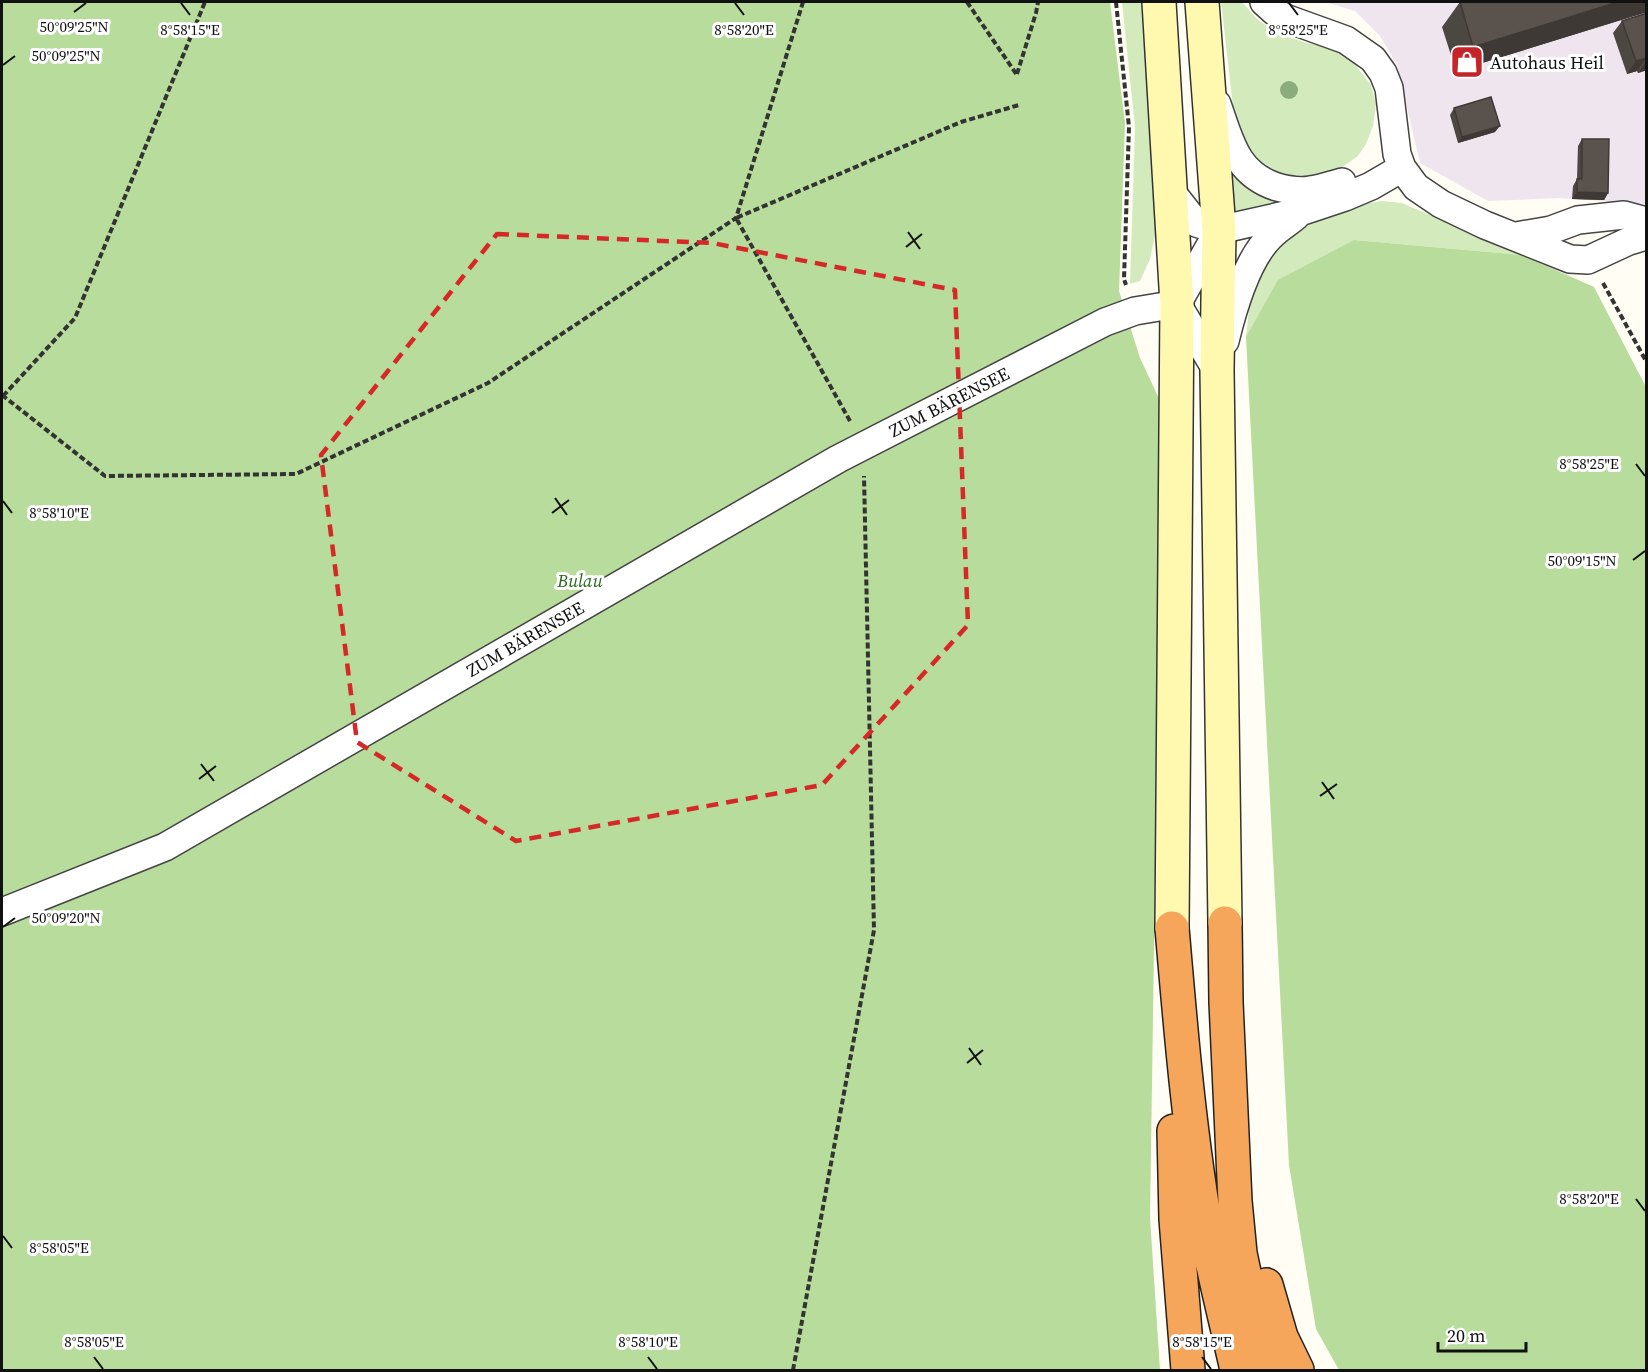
<svg xmlns="http://www.w3.org/2000/svg" width="1648" height="1372" viewBox="0 0 1648 1372" font-family="'Source Serif 4',serif">
  <style>
    .industrial { fill: #eee5ef }
    .green { fill: #d3ebbc }
    .forest { fill: #b7dc9b }
    .lines { fill: none; stroke-linecap: round; stroke-linejoin: round }
    .street-casing { stroke: #444; stroke-width: 30 }
    .secondary-casing { stroke: #333; stroke-width: 36 }
    .highway-casing { stroke: #222; stroke-width: 36 }
    .path { stroke: #333; stroke-width: 4; stroke-dasharray: 6 3; stroke-linecap: butt }
    .street { stroke: #fff; stroke-width: 27 }
    .secondary { stroke: #fff8af; stroke-width: 33 }
    .highway { stroke: #f6a65b; stroke-width: 33 }
    .tree { fill: #8bad7e }
    .wall { fill: #4d4742 }
    .shaded-wall { fill: #3f3936 }
    .building { fill: #5a524d; stroke: #3f3936; stroke-width: 1.5 }
    .marked { fill: none; stroke: #d62828; stroke-width: 4.5; stroke-dasharray: 12 8; stroke-linejoin: round }
    .ticks { fill: none; stroke: #111; stroke-width: 2 }
    .labels { text-anchor: middle; dominant-baseline: central; stroke-width: 6; stroke-linejoin: round; paint-order: stroke }
    .poi-label { font-size: 18px; fill: #111; stroke: #fff; text-anchor: start }
    .street-label { font-size: 18px; fill: #111; stroke: #fff }
    .park-label { font-size: 18px; font-style: italic; fill: #2c6b1e; stroke: #fff }
    .ticks-label { font-size: 15px; text-anchor: middle; fill: #111; stroke: #fff; stroke-width: 6; stroke-linejoin: round; paint-order: stroke }
  </style>
  <rect width="100%" height="100%" fill="#fffdf4"/>
  <path class="industrial" d="M1325,2h321v202l-87,-6 -71,3 -68,-38 -23,-98 -17,-29 -25,-25z"/>
  <path class="green" d="M1122,2h25l12,214 -9,43 -10,22 -10,3 5,-157z
    M1221,2h21l17,19 20,12 24,9 30,6 21,15 17,22 5,19 -3,22 -7,18 -8,12 -20,14 -27,6 -30,-2 -24,-15 -21,-26z
    M1225,166l13,12 69,25 -74,8z
    M1382,201l20,2 120,52 -168,-15 -108,97c3,-23 3,-48 14,-69 14,-28 61,-51 90,-61 11,-3 22,-4 32,-6z"/>
  <path class="forest" d="M2,2h1108l15,121 -6,168 21,67 22,47 -12,813 10,152h-1158z
    M1354,240l168,15 72,32 52,100v983h-307l-23,-41 -27,-164 -43,-828 32,-57z"/>
  <g class="lines">
    <defs>
      <path id="street" d="M1264,2l10,9 11,7 61,22 27,19 10,14 6,15 8,66 5,14 14,19 25,17 44,21 85,34 18,1 41,-19 17,-5
        M1217,104c13,37 19,70 60,83 11,3 21,5 33,3 11,-1 21,-5 32,-8
        M1170,190l26,33 23,7 84,-19 42,-14 26,-11 31,-18
        M1516,236l35,-6 27,-10 46,-5 22,6
        M1177,304l42,-74
        M1177,304l40,67
        M1225,341c8,-33 21,-80 45,-104 7,-8 18,-14 26,-21
        M2,912l163,-65 673,-388 267,-137 30,-11 42,-7"/>
      <path id="secondary" d="M1159,2l18,302 -5,624
        M1202,2l17,228 -2,141 8,552"/>
      <path id="highway" d="M1225,923l1,79 9,199 5,52 24,117
        M1172,928c9,106 18,213 37,318 8,41 19,83 28,124
        M1174,1131l2,88 12,151
        M1266,1285l15,52 16,33"/>
    </defs>
    <use href="#street" class="street-casing"/>
    <use href="#secondary" class="secondary-casing"/>
    <use href="#highway" class="highway-casing"/>
    <path class="path" d="M967,2l50,73
      M1116,2l13,125 -5,152 2,6
      M1017,74l19,-61 2,-11
      M1603,283l43,78
      M2,395l103,81 191,-2 192,-91 248,-165 67,-216
      M3,396l72,-78 130,-316
      M850,421l-114,-203 225,-96 58,-17
      M793,1370l81,-440 -10,-454"/>
    <use href="#street" class="street"/>
    <use href="#secondary" class="secondary"/>
    <use href="#highway" class="highway"/>
  </g>
  <circle class="tree" cx="1289" cy="90" r="9"/>
  <path class="wall" d="M1460,2h187v10l-191,59 -14,-44z
    M1647,13v57l-9,3 -1,-2 -10,3 -14,-41 9,-12z
    M1454,108l41,24 -37,11 -8,-28z
    M1582,139l26,54 -4,7 -32,-1 1,-13 4,-7 1,-33z"/>
  <path class="shaded-wall" d="M1618,2h29v10l-191,59 17,-24z
    M1646,58l-9,13 -10,3 9,-13z
    M1647,61v9l-9,3z
    M1500,126l-5,6 -37,11 4,-6z
    M1577,192l31,1 -4,7 -32,-1z"/>
  <path class="building" d="M1460,2h158l-145,45z
    M1647,13v45l-11,3 -14,-40z
    M1491,97l9,29 -38,11 -8,-29z
    M1582,139h27l-1,54 -31,-1v-13h5z"/>
  <path class="marked" d="M497,234l215,9 243,47 13,335 -146,160 -306,56 -159,-99 -36,-287z"/>
  <path class="ticks" d="M181,3l9,12M735,3l9,12M1289,3l9,12M74,12l12,-9M3,65l12,-9M908,232l12,17M906,247l16,-13M1636,464l9,12M555,498l12,17M3,501l9,12M552,513l17,-13M1633,560l12,-9M201,764l13,17M199,779l17,-13M1322,782l12,17M1320,796l17,-12M3,927l12,-9M969,1048l12,17M967,1063l16,-13M1636,1199l9,12M3,1236l9,12M94,1357l9,12M648,1357l9,12M1202,1357l9,12"/>
  <defs>
    <symbol id="shop-square" viewBox="-11 -11 22 22"><rect x="-9" y="-9" width="18" height="18" rx="4" fill="#c42529" stroke="#fff"/><path d="M-5-2.5h2.3a2.7 3.5 0 0 1 5.4 0H5L5.5 6h-11ZM-1.5-2.5h3a1.5 2.3 0 0 0-3 0Z" fill="#fff"/></symbol>
  </defs>
  <g fill-rule="evenodd">
    <use href="#shop-square" x="1448" y="43" width="38" height="38"/>
  </g>
  <g class="labels">
    <g class="poi-label">
      <text x="1490" y="62">Autohaus Heil</text>
    </g>
    <g class="street-label">
      <text transform="translate(949 402) rotate(-27)">ZUM BÄRENSEE</text>
      <text transform="translate(525 639) rotate(-30)">ZUM BÄRENSEE</text>
    </g>
    <g class="park-label">
      <text x="580" y="580">Bulau</text>
    </g>
  </g>
  <g class="ticks-label">
    <text x="74" y="32">50°09'25"N</text>
    <text x="190" y="35">8°58'15"E</text>
    <text x="744" y="35">8°58'20"E</text>
    <text x="1298" y="35">8°58'25"E</text>
    <text x="66" y="61">50°09'25"N</text>
    <text x="1589" y="469">8°58'25"E</text>
    <text x="59" y="518">8°58'10"E</text>
    <text x="1582" y="566">50°09'15"N</text>
    <text x="66" y="923">50°09'20"N</text>
    <text x="1589" y="1204">8°58'20"E</text>
    <text x="59" y="1253">8°58'05"E</text>
    <text x="94" y="1347">8°58'05"E</text>
    <text x="648" y="1347">8°58'10"E</text>
    <text x="1202" y="1347">8°58'15"E</text>
  </g>
  <rect width="1648" height="1372" fill="none" stroke="#111111" stroke-width="6"/>
  <path d="M1438 1342v9h88v-9" fill="none" stroke="#111111" stroke-width="3"/>
  <text x="1447" y="1342" font-size="18" fill="#111111" stroke="#ffffff" stroke-width="4.5" paint-order="stroke">20 m</text>
</svg>
